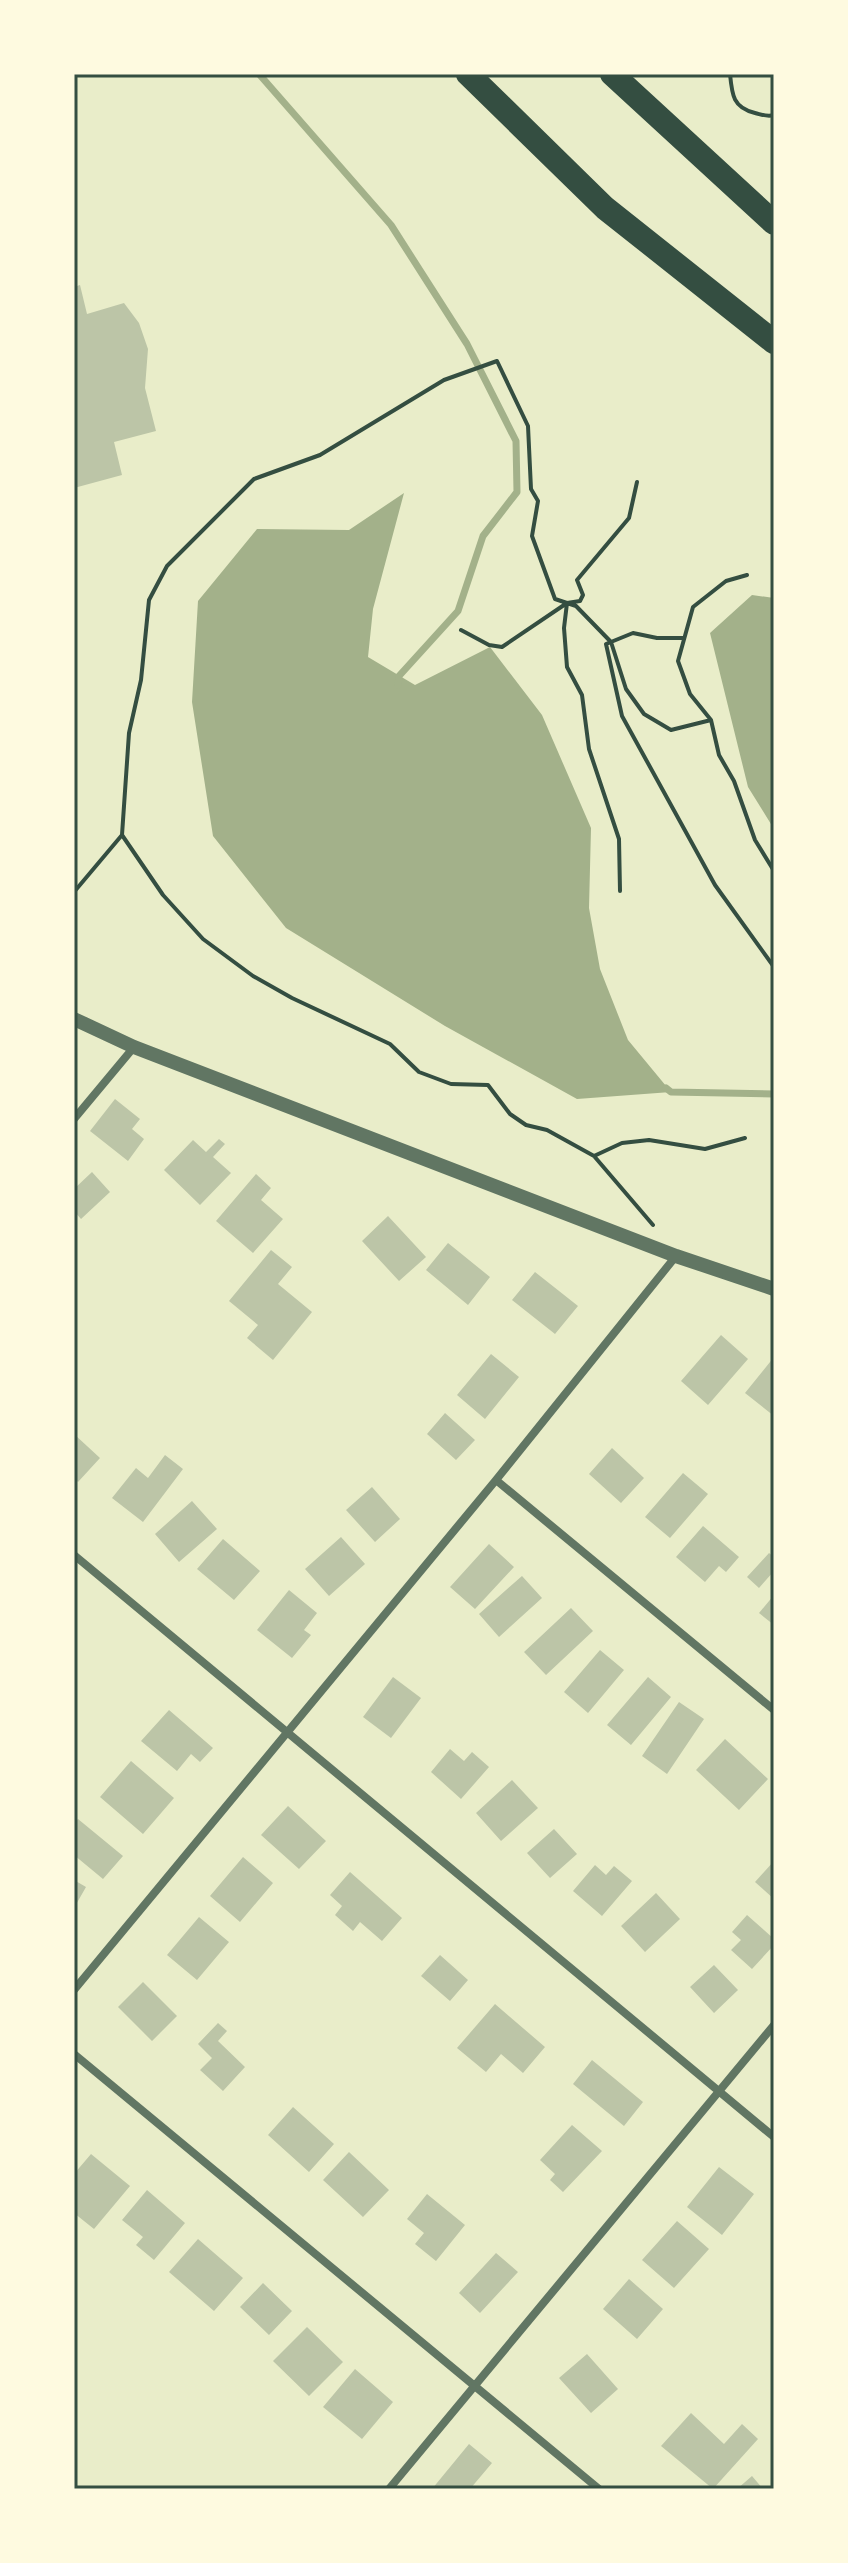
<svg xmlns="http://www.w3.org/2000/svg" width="848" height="2563" viewBox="0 0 848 2563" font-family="Manrope,sans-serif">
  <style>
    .water { fill: #a3b18a }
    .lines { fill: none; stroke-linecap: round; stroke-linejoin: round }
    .stream { stroke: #a3b18a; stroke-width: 7 }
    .building { fill: #bcc5a7 }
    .path { stroke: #344e41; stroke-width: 4 }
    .minor { stroke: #617663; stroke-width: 8 }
    .tertiary { stroke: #617663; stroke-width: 14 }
    .motorway { stroke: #344e41; stroke-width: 24 }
    .neatline { fill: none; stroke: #344e41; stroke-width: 3 }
  </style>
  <rect width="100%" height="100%" fill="#e9edc9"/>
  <path class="water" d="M404,493l-31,116 -5,48 47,28 75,-38 52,68 49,113 -2,80 11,61 28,71 43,52 -94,7 -132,-73 -159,-98 -73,-92 -21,-134 6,-101 59,-72 92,1z
    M752,595l22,3v231l-26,-42 -38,-154z"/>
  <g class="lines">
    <path class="stream" d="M259,74l132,151 76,119 49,97 1,51 -34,44 -25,75 -59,65 -1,9
      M666,1088l5,4 103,2"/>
  </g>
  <path class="building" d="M80,285l7,29 37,-11 15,20 9,26 -3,39 11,43 -42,11 8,33 -48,13v-201z
    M115,1099l25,20 -8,10 12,10 -16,22 -38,-30z
    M219,1139l6,5 -12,13 18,16 -31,32 -36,-35 29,-30 13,12z
    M92,1172l18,20 -29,27 -7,-8v-22z
    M256,1174l15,14 -10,12 22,19 -30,34 -37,-32z
    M388,1216l38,41 -27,24 -37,-40z
    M448,1243l42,34 -22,28 -42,-35z
    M271,1250l21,17 -14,17 34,28 -39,48 -26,-22 11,-13 -29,-24z
    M535,1272l43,34 -23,28 -43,-34z
    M721,1335l27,24 -40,46 -27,-24z
    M491,1354l28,23 -34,42 -28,-24z
    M774,1357v59l-29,-23z
    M445,1413l30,27 -19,20 -29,-26z
    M74,1434l26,24 -22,24 -4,-4z
    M612,1448l32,30 -23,25 -32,-29z
    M165,1455l18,14 -40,53 -31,-24 24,-30 12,10z
    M683,1473l25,21 -38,44 -25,-21z
    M372,1487l28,32 -25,23 -29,-32z
    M192,1501l25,28 -38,33 -24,-28z
    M703,1526l36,31 -13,15 -7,-6 -14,16 -29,-25z
    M341,1537l24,27 -36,32 -24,-27z
    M223,1539l37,32 -26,29 -37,-31z
    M489,1544l25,23 -39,42 -25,-22z
    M769,1553l5,4v14l-15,17 -12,-11z
    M522,1576l20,22 -43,39 -20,-23z
    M289,1590l28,23 -13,17 7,5 -19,23 -35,-28z
    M774,1595v30l-15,-12z
    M571,1608l22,23 -47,44 -22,-23z
    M600,1650l24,20 -36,43 -24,-21z
    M393,1677l28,21 -30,40 -28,-21z
    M648,1677l23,20 -40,48 -24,-20z
    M679,1702l25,17 -37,55 -25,-18z
    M169,1710l44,38 -13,14 -9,-8 -14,17 -36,-30z
    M725,1739l43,40 -29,31 -43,-40z
    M450,1749l14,12 8,-9 17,15 -28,32 -30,-27z
    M131,1761l43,37 -31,36 -43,-37z
    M512,1780l26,28 -37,33 -25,-28z
    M288,1806l38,35 -27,28 -38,-34z
    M78,1819l45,37 -20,23 -29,-24v-32z
    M554,1829l23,25 -27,24 -23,-25z
    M243,1857l30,26 -33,39 -30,-26z
    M774,1861v38l-19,-17z
    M595,1865l11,10 8,-9 18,15 -30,35 -29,-25z
    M350,1872l52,46 -20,23 -22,-19 -7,9 -18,-16 7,-9 -12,-11z
    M74,1880l12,7 -12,21z
    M656,1893l24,26 -35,33 -24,-26z
    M747,1915l27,24v6l-22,24 -21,-19 10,-10 -9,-8z
    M199,1917l30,25 -32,38 -30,-25z
    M440,1955l28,25 -18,21 -29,-25z
    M714,1965l24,25 -24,23 -24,-26z
    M143,1982l34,34 -25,25 -34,-34z
    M495,2004l50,43 -22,26 -22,-19 -15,18 -29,-24z
    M218,2023l9,8 -9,10 27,26 -22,24 -23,-21 12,-12 -14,-14z
    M592,2060l51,42 -19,24 -51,-42z
    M293,2107l41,37 -25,28 -41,-37z
    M572,2125l30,26 -39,41 -13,-12 5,-6 -15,-14z
    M349,2152l40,38 -26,27 -40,-37z
    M91,2154l39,32 -36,43 -20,-16v-39z
    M719,2167l35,27 -32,41 -35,-28z
    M147,2190l38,33 -31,37 -18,-15 7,-8 -21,-17z
    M427,2194l38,31 -29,36 -21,-17 9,-11 -17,-14z
    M677,2221l32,28 -35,39 -32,-28z
    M198,2239l45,39 -29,33 -45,-39z
    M496,2253l22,19 -38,41 -21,-20z
    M629,2279l34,30 -26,30 -34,-30z
    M263,2283l29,28 -23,24 -29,-28z
    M307,2327l36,35 -34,34 -36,-35z
    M587,2354l31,35 -27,24 -32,-35z
    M355,2369l38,33 -31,37 -39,-32z
    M691,2413l33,31 18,-20 16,15 -45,50 -52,-43z
    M469,2444l23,19 -22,26h-38z
    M752,2476l11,13h-26z"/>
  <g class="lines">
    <path class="path" d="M730,74c2,21 3,34 25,39 8,2 12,4 19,2
      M567,603l-3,25 3,39 15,28 7,54 30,90 1,52
      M461,630l28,15 13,2 65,-44 13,-2 3,-6 -6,-15 52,-62 8,-36
      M684,638h-27l-24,-5 -27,11 16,72 93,169 59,82
      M711,720l-21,-26 -12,-33 15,-54 33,-26 21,-6
      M122,835l41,60 40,44 50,37 39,22 98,46 29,28 32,12 37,1 22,29 16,11 21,5 47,26 59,69
      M74,892l48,-57 7,-102 12,-53 8,-80 18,-34 87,-87 66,-24 124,-75 53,-19 31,65 3,63 7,12 -6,35 23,63 21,7 35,36 15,47 18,25 27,16 40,-10 8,35 15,26 21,59 19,31
      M594,1156l28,-13 27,-3 56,9 40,-11"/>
    <path class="minor" d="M74,1119l60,-72
      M496,1480l278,230
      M74,1555l700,582
      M74,1990l422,-510 180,-224
      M74,2054l525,435
      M389,2489l385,-464"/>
    <path class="tertiary" d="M74,1019l60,28 542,209 98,33"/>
    <path class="motorway" d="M468,74l137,134 169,134
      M612,74l162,149"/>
  </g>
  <rect width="848" height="2563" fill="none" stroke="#fefae0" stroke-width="152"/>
  <rect x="76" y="76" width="696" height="2411" class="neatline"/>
</svg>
